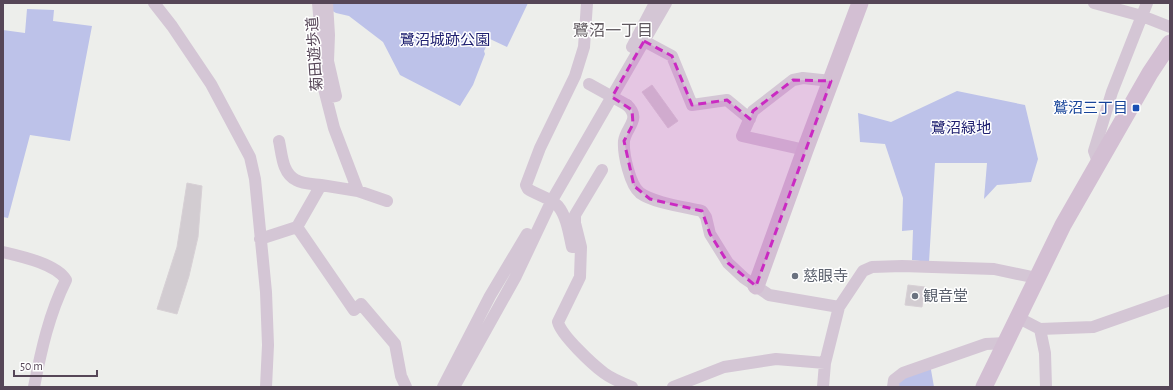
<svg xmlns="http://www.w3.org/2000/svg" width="1173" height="390" viewBox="0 0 1173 390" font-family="'Alegreya Sans','Noto Sans JP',sans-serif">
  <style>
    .green { fill: #bdc2e9 }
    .building { fill: #d2ccd1; stroke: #d7d0d5 }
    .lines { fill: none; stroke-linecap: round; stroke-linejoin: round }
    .street { stroke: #d4c6d5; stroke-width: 12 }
    .secondary { stroke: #d3bfd3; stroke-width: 17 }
    .street-bridge { stroke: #d4c6d5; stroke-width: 12 }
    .marked { fill: #ca2ac2; fill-opacity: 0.2; stroke: #ca2ac2; stroke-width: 3; stroke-dasharray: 8 5; stroke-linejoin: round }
    .transit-dot { fill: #1a4fb4; stroke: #fff; stroke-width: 1.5 }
    .worship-dot { fill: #6b7280; stroke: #fff; stroke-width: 1.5 }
    .labels { text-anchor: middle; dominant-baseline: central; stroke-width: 3; stroke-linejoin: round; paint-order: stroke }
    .park-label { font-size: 15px; fill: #1f2070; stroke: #fff }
    .street-label { font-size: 15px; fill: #564657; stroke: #fff }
    .transit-label { font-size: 15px; fill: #164399; stroke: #fff; text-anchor: end }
    .worship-label { font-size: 15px; fill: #5b616d; stroke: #fff; text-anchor: start }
    .neighbourhood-label { font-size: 16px; fill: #60595f; stroke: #fff }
  </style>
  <rect width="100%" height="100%" fill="#edeeeb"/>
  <path class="green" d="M322,3h206l-21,44 -17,-8 -6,12 1,3 -12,31 -13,21 -60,-31 -17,-33 -34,-26 -13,-3 -14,-8z
    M27,9l27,1 -1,11 39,5 -22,115 -40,-6 -22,83 -5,-1v-187l22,3z
    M957,91l68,14 13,54 -7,23 -34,3 -13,14 3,-36h-52l-6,99 -17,-2 1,-30 -11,1 1,-33 -18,-54 -25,-2 -2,-29 33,9z
    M930,364l4,23h-41l1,-7z"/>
  <path class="building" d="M652,85l26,36 -10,7 -26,-36z
    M187,183l15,3 -4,51 -9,39 -12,38 -20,-5 20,-62z
    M908,285l17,2 -3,20 -17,-2z"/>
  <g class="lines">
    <path class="street" d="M154,3l18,23 39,58 39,73 5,22 11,113 2,53 -2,42
      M318,3l3,33 -3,27 1,6 15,59 24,63
      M327,3l2,32 -1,26 8,35 -9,2
      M1094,3l48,13 28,11
      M644,41l28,15 20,49 35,-5 23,19
      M632,47l23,-44
      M627,105c15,14 -1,22 -3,36 -1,13 6,44 16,52 14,10 45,14 62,18l4,6 4,17 18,29 16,15 25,17 70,12
      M279,141c3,13 3,32 17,39 7,4 17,4 25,5
      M805,150l-63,-14 11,-25 40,-31 10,-2 28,3
      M1098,162l-4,-11 18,-59 35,-89
      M602,170l-27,45v8l6,24 -1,30 -22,45c3,13 34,42 46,51 8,6 18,10 28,14
      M297,227l57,83 7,-6 34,40 6,32 5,11
      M260,239l37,-12 24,-42 37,6 29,10
      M581,247h-9c-3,-13 -5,-30 -14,-41 -7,-8 -21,-11 -30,-17l-2,-4 14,-37 35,-72 9,-29 3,-44
      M3,252c17,4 54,12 63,28 -17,34 -25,71 -32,107
      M1017,317l23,12 53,-2 77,-27
      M1040,329l5,24 1,34
      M443,387l47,-91 37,-62
      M454,387l62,-111 35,-74 115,-199
      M673,387l51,-20 52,-8 49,4
      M823,387l2,-24 14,-56 24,-36 9,-4 30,-1 92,3 43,9
      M893,387l1,-7 9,-7 83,-29 20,-1"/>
    <path class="secondary" d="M756,286l49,-136 55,-147
      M984,387l79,-162 87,-152 20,-30"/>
    <path class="street-bridge" d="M589,84l38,21"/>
  </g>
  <path class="marked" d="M644,41l28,15 20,49 35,-5 23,19 3,-8 40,-31 38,1 -75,205 -28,-23 -18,-29 -8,-23 -52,-12 -16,-13 -10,-45 9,-17 -1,-14 -20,-13z"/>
  <rect class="transit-dot" x="1132" y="104" width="8" height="8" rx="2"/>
  <g class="worship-dot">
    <circle cx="795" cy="276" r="4"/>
    <circle cx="915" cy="296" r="4"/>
  </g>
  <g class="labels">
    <g class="park-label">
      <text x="445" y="40">鷺沼城跡公園</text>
      <text x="961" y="128">鷺沼緑地</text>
    </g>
    <g class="street-label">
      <text transform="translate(315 54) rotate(-94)">菊田遊歩道</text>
    </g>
    <g class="transit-label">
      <text x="1128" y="108">鷲沼三丁目</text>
    </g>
    <g class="worship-label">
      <text x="803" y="276">慈眼寺</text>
      <text x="923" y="296">観音堂</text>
    </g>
    <g class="neighbourhood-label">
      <text x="613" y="31">鷺沼一丁目</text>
    </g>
  </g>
  <rect width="1173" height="390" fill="none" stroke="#564657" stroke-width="8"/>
  <path d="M14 370v6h83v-6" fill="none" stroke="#564657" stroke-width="2"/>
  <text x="20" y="370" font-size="12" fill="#564657" stroke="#ffffff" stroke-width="3" paint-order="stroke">50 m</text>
</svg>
